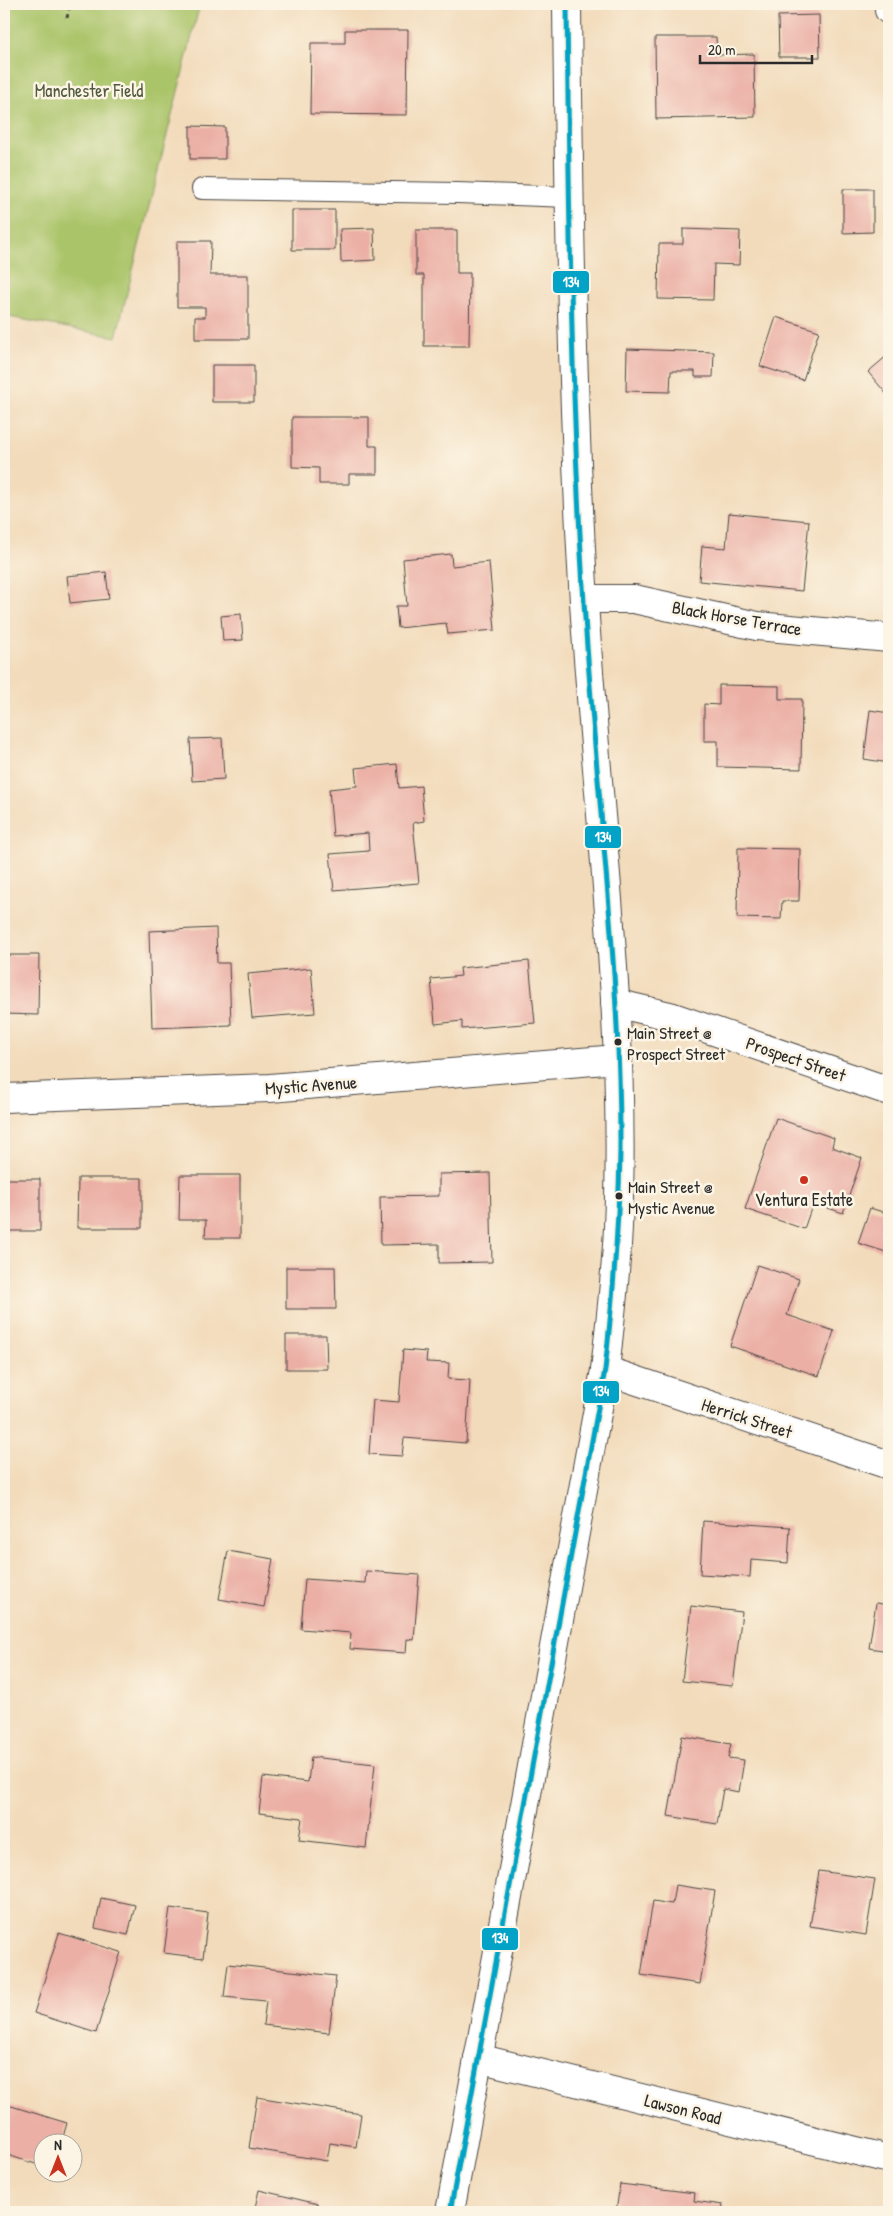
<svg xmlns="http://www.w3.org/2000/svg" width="893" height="2216" viewBox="0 0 893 2216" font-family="'Patrick Hand',sans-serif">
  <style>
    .green { fill: #aac469; stroke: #6a784a }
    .building { fill: #ebafa5 }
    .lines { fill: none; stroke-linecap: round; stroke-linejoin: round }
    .lane-casing { stroke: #494541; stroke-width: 22 }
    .street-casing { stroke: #494541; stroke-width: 30 }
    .primary-casing { stroke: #494541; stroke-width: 30 }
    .path { stroke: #494541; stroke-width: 3; stroke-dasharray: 4 4; stroke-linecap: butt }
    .lane { stroke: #fff; stroke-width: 20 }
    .street { stroke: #fff; stroke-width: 28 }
    .primary { stroke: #fff; stroke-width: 28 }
    .bus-1-casing { stroke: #fcf5e5; stroke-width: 9 }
    .bus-1 { stroke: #02a3c6; stroke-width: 5 }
    .bus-dot { fill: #2b2b2b; stroke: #fcf5e5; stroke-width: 2 }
    .poi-dot { fill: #c8321e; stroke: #fcf5e5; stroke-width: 2 }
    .labels { text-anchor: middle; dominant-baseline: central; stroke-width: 5; stroke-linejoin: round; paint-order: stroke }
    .bus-label { font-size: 17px; fill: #2b2b2b; stroke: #fcf5e5; text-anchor: start }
    .park-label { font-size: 18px; fill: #51593e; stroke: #fcf5e5 }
    .street-label { font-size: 18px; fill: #2b2b2b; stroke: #fcf5e5 }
    .poi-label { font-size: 18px; fill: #2b2b2b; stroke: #fcf5e5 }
    .line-badge { stroke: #fcf5e5; stroke-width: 2 }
    .badge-label { font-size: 14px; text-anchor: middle; font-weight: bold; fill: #fff }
  </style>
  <rect width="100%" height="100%" fill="#fcf5e5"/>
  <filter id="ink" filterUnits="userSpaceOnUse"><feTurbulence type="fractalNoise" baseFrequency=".02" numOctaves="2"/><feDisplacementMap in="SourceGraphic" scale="10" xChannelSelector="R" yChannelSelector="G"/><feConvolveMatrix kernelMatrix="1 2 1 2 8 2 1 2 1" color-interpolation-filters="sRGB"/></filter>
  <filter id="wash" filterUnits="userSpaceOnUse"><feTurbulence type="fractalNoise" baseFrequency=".0096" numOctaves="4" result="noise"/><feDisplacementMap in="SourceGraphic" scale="20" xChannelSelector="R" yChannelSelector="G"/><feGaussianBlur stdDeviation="1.12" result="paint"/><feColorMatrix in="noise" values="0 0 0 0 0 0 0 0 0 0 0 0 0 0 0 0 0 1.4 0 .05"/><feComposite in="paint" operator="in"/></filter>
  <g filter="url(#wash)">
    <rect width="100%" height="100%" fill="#f2dbbb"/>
    <path class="green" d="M4,4h196l-84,333 -112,-21z"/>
    <g id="blocks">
      <path class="building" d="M819,15l1,42h-41l-1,-41z
        M345,30h63l-1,85 -97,-1 1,-71h34z
        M655,37h61l1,18 37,-1 1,63 -99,2z
        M190,126l35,1v32h-35z
        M843,189h30v43l-30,1z
        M292,210h43v40h-43z
        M374,228l1,32 -34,2 -1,-33z
        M683,229l57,2 -1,34 -25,-1 -1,36 -55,-1 1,-55h24z
        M416,230h41v43h13l-1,73h-45v-71h-8z
        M177,241h34l-1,34h38v64h-53v-22h10v-10h-28z
        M776,317l43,14 -16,49 -43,-14z
        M627,349l87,3 -1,25h-18v-6h-24l-1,21 -44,-1z
        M889,354v43l-21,-25z
        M212,365h42v37h-42z
        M292,417h77v29h8v28h-28v10h-30v-16l-27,-1z
        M729,513l80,8 -7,70 -103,-10 3,-35 24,2z
        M451,554l1,12 37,-4 6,68 -47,4 -2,-11 -48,5 -2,-22h11l-4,-47z
        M106,572l3,27 -39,4 -3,-27z
        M241,614l2,26 -20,1 -2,-25z
        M719,685l60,1v13h23l-1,70 -83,-2v-26h-14v-37l15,1z
        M870,710l19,3v50l-25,-4z
        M222,738l2,41 -32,2 -2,-42z
        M397,764l2,24 22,-2 3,35 -11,2 6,60 -85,7 -4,-36 39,-3 -1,-18 -35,3 -4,-47 28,-3 -2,-18z
        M738,848l62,1 -1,52h-17l-1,18 -44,-1z
        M216,928l1,35h12l2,62 -79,3 -3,-97z
        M4,955h35l-1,60 -34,-1z
        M529,961l6,62 -73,6v-8l-27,3 -4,-45 30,-3 -1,-8z
        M311,968l4,45 -63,5 -4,-44z
        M776,1118l58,20 -2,9 30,11 -19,55 -30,-10 -9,26 -59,-20z
        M490,1173l2,89 -53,1v-19l-58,1 -1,-48 59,-1v-22z
        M180,1175h60v63h-35l1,-18h-27z
        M78,1178h64v50h-65z
        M4,1179h36v52h-36z
        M870,1208l19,6v39l-31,-10z
        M757,1265l42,14 -12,36 47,16 -15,45 -89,-30z
        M286,1267h49l1,42h-50z
        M286,1335h40l1,34h-41z
        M403,1350l24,2 -1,10 23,1 -1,16 22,1 -4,63 -62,-5 -2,18 -33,-2 4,-54 26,2z
        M703,1521l87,6 -2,36 -37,-3 -1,17 -50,-3z
        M228,1551l45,8 -9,48 -45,-8z
        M366,1571l53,4 -5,65 -7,-1 -1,14 -56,-4 1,-16 -50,-4 4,-50 60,4z
        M876,1603l13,2v46l-20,-3z
        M691,1606l51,6 -9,74 -51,-5z
        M682,1736l49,8 -3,14 16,2 -5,32 -16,-3 -6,35 -49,-8z
        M311,1757l64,7 -9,84 -67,-8 3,-22 -43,-5 4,-36 45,5z
        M819,1871l56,8 -9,56 -56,-9z
        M675,1885l40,6 -15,93 -59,-9 12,-74 19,3z
        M101,1898l34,7 -7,30 -33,-7z
        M170,1908l38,5 -5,45 -39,-5z
        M59,1933l62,19 -25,81 -62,-20z
        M228,1964l108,12 -7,57 -66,-8 3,-24 -42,-4z
        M257,2097l104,17 -5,33 -26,-4 -3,18 -78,-13z
        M8,2105l59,18 -6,21h-19v22l-38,-12v-35z
        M620,2184l75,9 -1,8 29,4 -1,7h-106z
        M259,2190l59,14 -2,8h-62z"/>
    </g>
  </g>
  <g filter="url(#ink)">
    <use href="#blocks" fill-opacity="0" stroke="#494541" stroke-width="1"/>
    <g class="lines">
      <defs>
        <path id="lane" d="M202,189l255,4 112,4"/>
        <path id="street" d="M889,4v6
          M584,599h50l123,27 132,12
          M615,1003l55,13 219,75
          M4,1098l266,-10 347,-29
          M605,1370l284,95
          M478,2058l411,101"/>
        <path id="primary" d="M450,2212l155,-842c5,-47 11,-95 13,-143 9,-209 -21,-417 -34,-625 -12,-199 -15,-399 -17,-598"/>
      </defs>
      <use href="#lane" class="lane-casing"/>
      <use href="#street" class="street-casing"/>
      <use href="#primary" class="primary-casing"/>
      <path class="path" d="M149,8l4,-4
        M67,18l3,-14"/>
      <use href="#lane" class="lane"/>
      <use href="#street" class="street"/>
      <use href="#primary" class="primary"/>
      <defs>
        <path id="bus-1" d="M450,2212l155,-842c8,-73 14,-146 15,-219 1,-184 -25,-366 -36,-549 -13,-199 -15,-399 -17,-598"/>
      </defs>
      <use href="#bus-1" class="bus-1-casing"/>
      <use href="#bus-1" class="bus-1"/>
    </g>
  </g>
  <g class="bus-dot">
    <circle cx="618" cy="1042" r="4.5"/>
    <circle cx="619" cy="1196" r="4.5"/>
  </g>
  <circle class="poi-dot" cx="804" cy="1180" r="5"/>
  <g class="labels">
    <g class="bus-label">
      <text x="627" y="1032">Main Street @<tspan x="627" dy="21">Prospect Street</tspan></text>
      <text x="628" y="1186">Main Street @<tspan x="628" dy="21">Mystic Avenue</tspan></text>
    </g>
    <g class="park-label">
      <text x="89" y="90">Manchester Field</text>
    </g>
    <g class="street-label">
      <text transform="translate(737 618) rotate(10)">Black Horse Terrace</text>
      <text transform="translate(796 1059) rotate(19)">Prospect Street</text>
      <text transform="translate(311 1085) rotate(-4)">Mystic Avenue</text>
      <text transform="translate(747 1418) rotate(18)">Herrick Street</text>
      <text transform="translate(683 2109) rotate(14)">Lawson Road</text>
    </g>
    <g class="poi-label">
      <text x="804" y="1199">Ventura Estate</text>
    </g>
  </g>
  <g class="line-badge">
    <rect x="552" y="270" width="38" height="24" rx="5" fill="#02a3c6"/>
    <rect x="584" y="825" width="38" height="24" rx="5" fill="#02a3c6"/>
    <rect x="582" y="1380" width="38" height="24" rx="5" fill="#02a3c6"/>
    <rect x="481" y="1927" width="38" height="24" rx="5" fill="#02a3c6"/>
  </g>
  <g class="badge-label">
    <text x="571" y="287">134</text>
    <text x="603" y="842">134</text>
    <text x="601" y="1396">134</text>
    <text x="500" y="1943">134</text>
  </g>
  <rect width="893" height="2216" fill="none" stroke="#fcf5e5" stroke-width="20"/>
  <g transform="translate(58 2158)"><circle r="24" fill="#fcf5e5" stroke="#a8a49b"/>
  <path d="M0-4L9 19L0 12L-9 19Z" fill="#c8321e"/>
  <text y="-8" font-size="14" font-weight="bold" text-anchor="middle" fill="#2b2b2b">N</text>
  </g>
  <path d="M700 55v8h112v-8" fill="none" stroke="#2b2b2b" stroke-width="2.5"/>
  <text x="708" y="55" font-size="15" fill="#2b2b2b" stroke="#fcf5e5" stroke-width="4" paint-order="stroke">20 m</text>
</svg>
